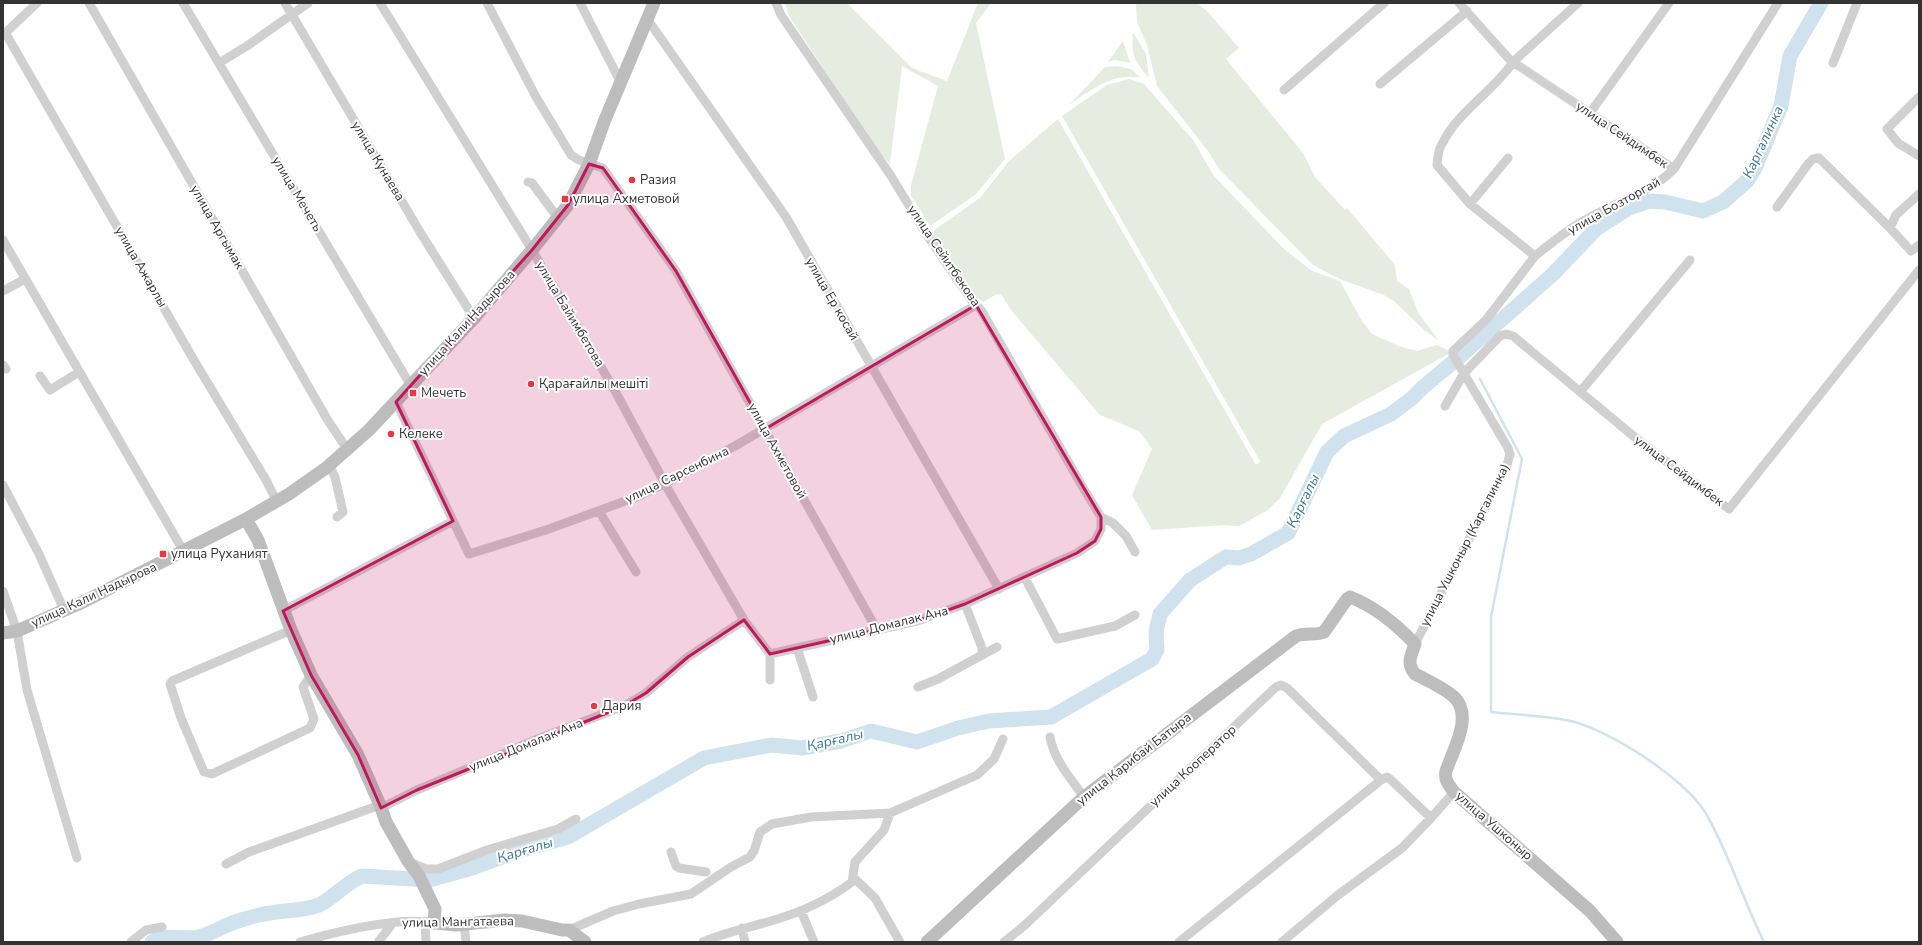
<svg xmlns="http://www.w3.org/2000/svg" width="1922" height="945" viewBox="0 0 1922 945" font-family="'Nunito Sans',sans-serif">
  <style>
    .green { fill: #e6ecdf }
    .lines { fill: none; stroke-linecap: round; stroke-linejoin: round }
    .stream { stroke: #cfe2ee; stroke-width: 2.5 }
    .river { stroke: #cfe2ee; stroke-width: 15 }
    .street { stroke: #d0d0d0; stroke-width: 9 }
    .secondary { stroke: #bdbdbd; stroke-width: 13 }
    .marked { fill: #c2185b; fill-opacity: 0.2; stroke: #c2185b; stroke-width: 3; stroke-linejoin: round }
    .poi-dot { fill: #e63946; stroke: #fff; stroke-width: 1.5 }
    .labels { text-anchor: middle; dominant-baseline: central; stroke-width: 4; stroke-linejoin: round; paint-order: stroke }
    .street-label { font-size: 13px; fill: #333; stroke: #fff }
    .poi-label { font-size: 13px; fill: #333; stroke: #fff; text-anchor: start }
    .water-label { font-size: 14px; font-style: italic; fill: #3f7597; stroke: #fff }
  </style>
  <rect width="100%" height="100%" fill="#fff"/>
  <path class="green" d="M785,3h62l65,65 35,13 31,-78h13l-15,20 29,136 -29,35 -46,32 -19,-31v-10l27,-99 -36,-20 -12,98 -14,-15 -87,-133z
    M1136,3h61l11,9 31,36 -13,11 77,94 12,24 30,33 2,-2 48,57 2,16 12,8 10,25 20,27 -16,-12 -28,-27 -11,-7 -42,-15 -29,-15 -94,-96 -11,-18 -51,-65 -10,-41 -10,-23z
    M1133,32l13,22 3,24c-15,-17 -18,-23 -16,-46z
    M1123,41l7,22 -15,-3 -7,2z
    M1117,66l14,3 10,9c-28,-6 -50,12 -72,27l36,-38z
    M1129,79l15,5 49,56 21,36 70,73 28,22 28,10 22,40 10,13 29,13 16,4 20,-6 15,7 -130,72 -42,74 -12,12 -29,16 -15,-1 -72,5 -20,-35 20,-46 -13,-18 -39,-16 -89,-105 -10,-16h-4l-14,8 -10,-7 -43,-62 50,-35 29,-37 49,-42 198,346 4,-4 -198,-345 45,-31z"/>
  <g class="lines">
    <path class="stream" d="M1480,379l42,80 -31,158v95c25,3 51,3 75,8 40,7 118,58 139,92 24,41 38,88 59,130"/>
    <path class="river" d="M152,942c13,-9 32,-2 47,-5 15,-4 27,-13 42,-17 10,-3 20,-6 30,-7 15,-3 33,-2 48,-8 15,-7 26,-22 43,-29l67,4 40,-11 53,-19 46,-13 136,-79 67,-13 31,3 39,-7 30,-10 46,11 41,-14 31,-7 62,-4 14,-8 87,-50 5,-9 -1,-19 4,-17 30,-34 36,-23 13,1 12,-4 37,-21 39,-81 17,-16 47,-22 20,-15 11,-11 42,-35 89,-79 43,-45 33,-21 21,-7 15,1 38,9 20,-9 24,-21 8,-13 26,-62 9,-50 31,-53"/>
    <path class="street" d="M89,3l238,416 20,30
      M183,3l228,383
      M285,3l135,229 54,86
      M380,3l152,247 82,139 55,102 75,129 26,34 147,-33 48,-17 112,-51 18,-12 6,-12v-12
      M487,3l49,94 35,58 8,5 24,8 73,103 201,359
      M580,3l41,80
      M776,3l5,12 110,161 34,56 47,69 9,9 104,181 16,26 12,6 13,13 9,16
      M1459,3l51,57 164,109
      M1578,3l-65,59c-20,30 -54,48 -71,82 -4,5 -4,14 -5,21l33,39 65,52c16,-13 32,-26 50,-36 30,-18 64,-26 89,-51l104,-166
      M648,20l138,197 213,372
      M6,34l189,328 71,118 10,20
      M3,35l34,-32
      M219,63l28,-17 61,-43
      M1833,63l24,-60
      M1380,84l87,-73
      M1284,90l100,-87
      M1919,97l-32,32 11,14 21,13
      M1590,113l79,-110
      M528,182l4,1 26,35
      M1919,194l-23,21 -6,13 21,23 8,-6
      M1470,204l38,-46
      M1777,207l31,-43 5,-5 6,-1 71,70
      M3,240l181,312
      M3,291l22,-12
      M3,365l3,4
      M40,376l10,14 29,-18
      M1580,392l110,-132
      M396,402l73,152 77,-24 93,-34 27,-13 69,-37 241,-141
      M1445,406l19,-33 36,-37 6,-2 7,2 124,103 92,70 190,-239
      M329,465l6,12 8,35 -6,5
      M3,485l36,69 25,56
      M599,511l37,61
      M1025,578l32,61 58,-13 20,-11
      M3,591l14,40 10,59 50,168
      M965,604l17,44v6
      M283,611l170,-90
      M291,630l-119,51 -2,3 11,34 23,54 8,2 98,-46 4,-9 -11,-32 8,-12
      M1415,644l92,-179 3,-11 -2,-6 -55,-93v-4l33,-31 49,-64
      M797,648l16,49
      M770,654v26
      M918,687l20,-8 59,-32
      M1050,737c4,23 21,42 34,60
      M381,808l36,-18 121,-51 86,-33 22,-13 42,-36 56,-37
      M671,852l5,14 3,2 27,4
      M409,862l17,7h12l49,-19 71,-21 18,-10
      M226,864l23,-12 131,-47
      M854,878l21,20 25,44
      M801,911l13,31
      M425,921l1,21
      M464,925l2,17
      M742,928l3,14
      M569,930l44,-19 26,-7 52,-10 40,-27 19,-10 4,-6 6,-19 12,-8 39,-7 79,-4 87,-38 17,-16 9,-20
      M379,941l13,-17
      M131,942l15,-12 16,-3
      M300,942c36,-10 98,-26 134,-19
      M703,942c23,-10 45,-14 68,-21 28,-8 57,-21 81,-39l3,-20 29,-32 6,-17
      M1004,942l21,-17 251,-238 5,-2 6,3 94,92
      M1179,942l202,-162 6,-3 3,2 41,39 23,-26
      M1282,942l56,-47 64,-47 29,-30"/>
    <path class="secondary" d="M246,519l12,21 33,90 20,45 47,80 22,50 6,17 22,39 11,15 16,33 -1,14 22,2 49,-5 17,1 40,9h7l16,12
      M3,633l14,-2 66,-29 163,-83 43,-25 37,-26 43,-38 105,-112 58,-68 36,-45 21,-41 15,-42 50,-119
      M927,942l157,-145 212,-161c10,-4 20,0 28,-4l23,-33 3,-2c26,10 47,28 65,47 -4,12 -9,19 0,30 13,7 30,14 40,24 18,19 -2,52 -9,73 -2,9 3,14 8,21l136,119 27,31"/>
  </g>
  <path class="marked" d="M589,164l14,4 73,103 89,158 211,-124 125,212v12l-6,12 -18,12 -112,51 -48,17 -147,33 -26,-34 -56,37 -42,36 -22,13 -207,84 -36,18 -23,-53 -47,-80 -28,-64 170,-90 -57,-119 136,-152 36,-45z"/>
  <g class="poi-dot">
    <circle cx="632" cy="180" r="4"/>
    <rect x="561" y="195" width="8" height="8" rx="2"/>
    <circle cx="531" cy="384" r="4"/>
    <rect x="409" y="389" width="8" height="8" rx="2"/>
    <circle cx="391" cy="434" r="4"/>
    <rect x="159" y="550" width="8" height="8" rx="2"/>
    <circle cx="594" cy="706" r="4"/>
  </g>
  <g class="labels">
    <g class="street-label">
      <text transform="translate(1622 135) rotate(34)">улица Сейдимбек</text>
      <text transform="translate(378 161) rotate(59)">улица Кунаева</text>
      <text transform="translate(297 194) rotate(59)">улица Мечеть</text>
      <text transform="translate(1614 206) rotate(-29)">улица Бозторгай</text>
      <text transform="translate(217 227) rotate(60)">улица Аргымак</text>
      <text transform="translate(944 256) rotate(56)">улица Сейитбекова</text>
      <text transform="translate(141 267) rotate(60)">улица Ажарлы</text>
      <text transform="translate(832 299) rotate(60)">улица Ер косай</text>
      <text transform="translate(570 314) rotate(59)">улица Байимбетова</text>
      <text transform="translate(467 323) rotate(-48)">улица Кали Надырова</text>
      <text transform="translate(777 451) rotate(61)">улица Ахметовой</text>
      <text transform="translate(1679 471) rotate(37)">улица Сейдимбек</text>
      <text transform="translate(677 475) rotate(-26)">улица Сарсенбина</text>
      <text transform="translate(1465 545) rotate(-63)">улица Ушконыр (Каргалинка)</text>
      <text transform="translate(94 595) rotate(-25)">улица Кали Надырова</text>
      <text transform="translate(889 625) rotate(-14)">улица Домалак Ана</text>
      <text transform="translate(526 745) rotate(-22)">улица Домалак Ана</text>
      <text transform="translate(1134 759) rotate(-38)">улица Карибай Батыра</text>
      <text transform="translate(1193 766) rotate(-43)">улица Кооператор</text>
      <text transform="translate(1494 826) rotate(41)">улица Ушконыр</text>
      <text transform="translate(458 922) rotate(-1)">улица Мангатаева</text>
    </g>
    <g class="poi-label">
      <text x="640" y="180">Разия</text>
      <text x="573" y="199">улица Ахметовой</text>
      <text x="539" y="384">Қарағайлы мешіті</text>
      <text x="421" y="393">Мечеть</text>
      <text x="399" y="434">Келеке</text>
      <text x="171" y="554">улица Руханият</text>
      <text x="602" y="706">Дария</text>
    </g>
    <g class="water-label">
      <text transform="translate(1763 142) rotate(-65)">Каргалинка</text>
      <text transform="translate(1303 501) rotate(-64)">Қарғалы</text>
      <text transform="translate(835 740) rotate(-13)">Қарғалы</text>
      <text transform="translate(525 850) rotate(-17)">Қарғалы</text>
    </g>
  </g>
  <rect width="1922" height="945" fill="none" stroke="#333333" stroke-width="8"/>
</svg>
